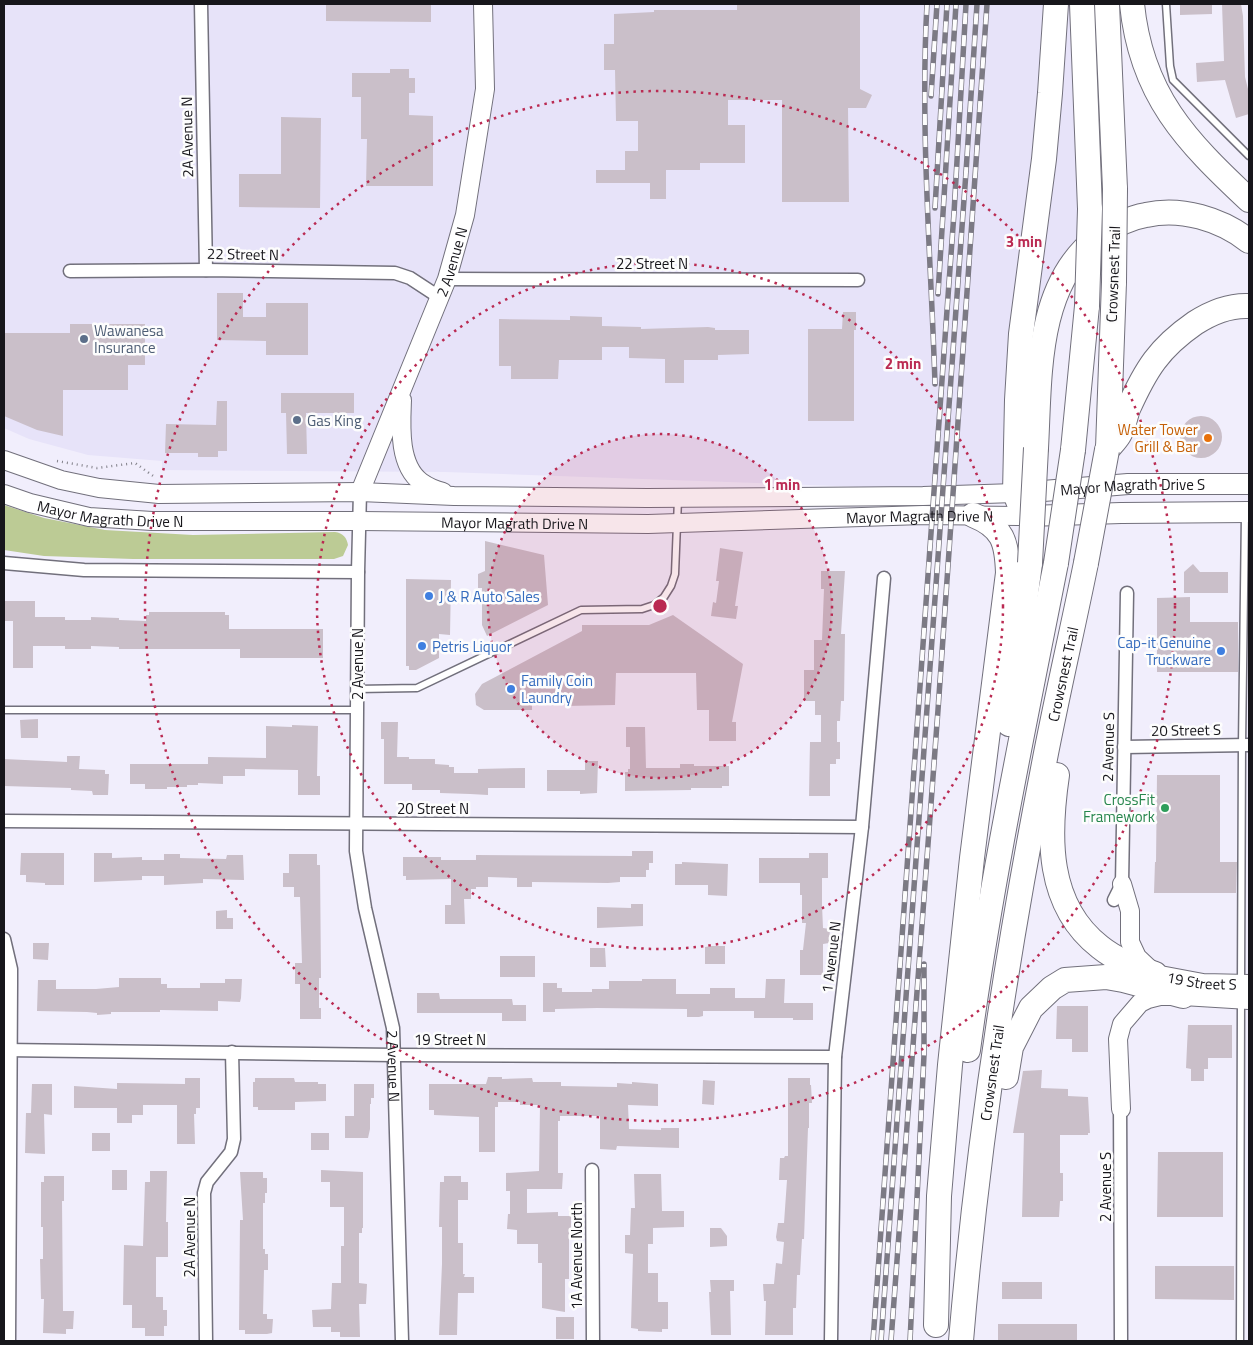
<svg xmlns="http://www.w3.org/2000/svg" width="1253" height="1345" viewBox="0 0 1253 1345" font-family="'Titillium Web',sans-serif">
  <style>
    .industrial { fill: #e7e3f9 }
    .green { fill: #bccb95 }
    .building { fill: #cabfc9 }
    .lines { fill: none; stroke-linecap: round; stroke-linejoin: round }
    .lane-casing { stroke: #72707c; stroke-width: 9 }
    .street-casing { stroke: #72707c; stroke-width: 15 }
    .secondary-casing { stroke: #72707c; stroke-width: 20 }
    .primary-casing { stroke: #72707c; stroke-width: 22 }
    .highway-casing { stroke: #72707c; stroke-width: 26 }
    .path { stroke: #828089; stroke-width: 2.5; stroke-dasharray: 1 4; stroke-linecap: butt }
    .lane { stroke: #fff; stroke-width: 6 }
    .street { stroke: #fff; stroke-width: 12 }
    .secondary { stroke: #fff; stroke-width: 18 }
    .primary { stroke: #fff; stroke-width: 20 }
    .highway { stroke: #fff; stroke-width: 24 }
    .rail-casing { stroke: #7c7a84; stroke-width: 5.5 }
    .rail { stroke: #fdfdfd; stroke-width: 4; stroke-dasharray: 11; stroke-linecap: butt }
    .highway-bridge-casing { stroke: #72707c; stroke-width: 26; stroke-linecap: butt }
    .highway-bridge { stroke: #fff; stroke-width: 24 }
    .ring { fill: none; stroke: #ba2a52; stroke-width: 2.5; stroke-dasharray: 2.5 5 }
    .service-dot { fill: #5c6f8a; stroke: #fdfdfd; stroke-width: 2 }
    .food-dot { fill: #e8710a; stroke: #fdfdfd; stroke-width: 2 }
    .shop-dot { fill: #3f7fe0; stroke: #fdfdfd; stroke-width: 2 }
    .leisure-dot { fill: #2e9e5b; stroke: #fdfdfd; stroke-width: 2 }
    .labels { text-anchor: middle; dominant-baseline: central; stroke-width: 5; stroke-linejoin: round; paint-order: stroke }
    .street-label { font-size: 15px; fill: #17161b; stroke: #fdfdfd }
    .service-label { font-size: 15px; fill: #4e5e75; stroke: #fdfdfd; text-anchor: start }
    .food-label { font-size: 15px; fill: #c56008; stroke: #fdfdfd; text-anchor: end }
    .shop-label { font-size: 15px; fill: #366cbe; stroke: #fdfdfd; text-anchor: start }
    .leisure-label { font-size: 15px; fill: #27864d; stroke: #fdfdfd; text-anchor: end }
    .centre { fill: #ba2a52; stroke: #fdfdfd; stroke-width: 2.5 }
    .ring-label { font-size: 15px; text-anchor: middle; font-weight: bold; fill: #ba2a52; stroke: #fdfdfd; stroke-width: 5; stroke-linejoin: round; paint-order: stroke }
  </style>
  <rect width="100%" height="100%" fill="#f1eefc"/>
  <path class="industrial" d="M4,4h1073l12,248 -39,59 -16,182 -589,-21 -283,-2v-9l-74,-6 -59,-16 -25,-11z"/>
  <path class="green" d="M4,505l40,13 61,12 88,5 142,-3c8,1 12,6 13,13l-5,11 -9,3h-201l-89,-3 -40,-6z"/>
  <path class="building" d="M326,4h105v18l-105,-1z
    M737,4h123v85l12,6 -6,13h-18l1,94h-67v-102h-54v25h17v38h-45v7h-34v29h-16v-16h-54v-13h29v-19h13v-30h-22l-1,-51h-11v-26h10v-30l40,-2v-2h83z
    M1180,4h32v10l-32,1z
    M1222,4h19l2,12 2,61 4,16v21l-13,4 -11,-38 -28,2 -1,-19 28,-2z
    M390,69h19v9h6v15h-6v22l24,1v70h-67l1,-47h-6v-42h-9v-24h38z
    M281,117l40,1 -1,90 -81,-1v-33h42z
    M217,293h26v24h23v-14h42v52h-42v-14l-49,-1z
    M843,312h13v18h-2v91h-46v-92h34z
    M570,316l32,1v9l39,1v2l67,-2 7,1v2h34v24l-31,1v5h-34v23h-19v-24l-36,-1v-11h-27v13h-43l-1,19h-47v-13h-12v-47l71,1z
    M70,324h75v41h-17v25h-65v46l-26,-6 -33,-14v-83h66z
    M281,393h73v20h-48l1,41h-20l-1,-41h-5z
    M217,401h10v50h-9v6h-20v-4h-33l1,-29 50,1z
    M1180 437a21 21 0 1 1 42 0a21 21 0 1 1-42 0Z
    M485,541l59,14 4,50 -61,31 -5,-11v-37h-4v-14l7,-3z
    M720,548l23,4 -8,54h3l-2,13 -25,-3 2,-14 3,1 3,-22h-3z
    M1193,564l7,8h28v21h-44v-21z
    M821,571h24l-4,63h4l-1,67h-3l-1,20h-3v21h3v17h-4v5h-6v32h-21l1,-54h11v-27h-6v-14h-11v-31h10v-30h8l2,-51h-3z
    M406,579l45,1 -1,55 -11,-1v24l-23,12h-7v-4h-3z
    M1190,597v25h48v50h-81v-74z
    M4,601h31v16h30v3h26v-3l28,1v2l27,1v-6h3v-3h76v3h4v14h94v29h-83v-9h-121v-2l-28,-1v3h-26v-3h-32v22h-20v-47h-9z
    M673,615l70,49 -11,58h4v19h-27v-31h-12l-1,-37h-80l-1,32 -49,1v-7h-34v11h-48l-8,-5 -1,-11 7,-10 100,-53v-6h67z
    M38,719v19h-17l-1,-18z
    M381,722h17l-1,35h12v2h26v5l14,1v2h5v6h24v-4l47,-1v20h-37v7l-18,-1 -30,-1v-3h-28v-6h-28v-45h-3z
    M292,725l26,1 -1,50h3v19h-22v-25l-53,-1v7h-22v8l-25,-1v2h-11v2h-20v2h-22v-5h-15v-20h78v-7l58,1v-32l26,1z
    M626,727h19l1,41h34v-4h14v2h35v20h-7v2h-31v2l-66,1v-19h3v-3h2v-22h-4z
    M67,756h13l-1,13 26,1v4h4l-1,21h-15l-1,-4 -21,-1v-2l-67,-2v-27l63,3z
    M585,761h13l-1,32 -17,1v-3h-33v-21h38z
    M1157,775h63v87h17l-1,31h-82l1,-31h1z
    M632,851h21v12h-4v7h-3v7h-26v5l-12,1 -76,-1v5h-15v-9l-29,-1v10h-12v2h-5v10h-7l1,25h-20v-19h6v-26l-45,1v-4h-3v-19h38v3h35v-5l156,1z
    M21,853h43v32h-19v-2l-19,-1v-7h-6z
    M94,853h18v5l30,-1v3h22v-6h16v4l46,1 1,-4h16l1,25 -41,-1v4l-39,2v-9h-22v4l-48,2z
    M809,853h19v25h-6v27l1,23 7,1 -1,14 -6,1v31h-23v-25h3l3,-27h-4v-28h-2v-12h-41v-25h50z
    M289,854h28v11h3l1,113h-2v30h2v11h-21v-35h-5v-21h7l-2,-66h-6v-10h-11v-14h6z
    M682,862l46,2 -1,32 -19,-1v-10h-33v-21h7z
    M631,904h12v22l-46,2v-21l34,1z
    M227,910v8h6v11h-17v-18z
    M33,943h16l-1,17 -15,-1z
    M712,946h13v18h-20v-17z
    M590,948h15l1,19h-16z
    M500,956h35v21h-35z
    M119,978h42v6h6v4h33v-5h25v-4h17l-1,19 -1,4 -22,-1v10l-58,-1v2h-49v2l-14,1v-2l-10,-1 -50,-1 1,-31h18v9h40l23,-2z
    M642,979h34v15h34v-6h25v10h30l1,-19h19l-1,24h29v17h-20v-2h-39v-7h-51v5l-4,1h-12v-8l-90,-1 -42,1v3h-12v-29h14v5h5v4h30v-3h17v-8h33z
    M417,993h22l1,6h72l1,6h13v16h-24v-8h-85z
    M1057,1006h31v46h-16v-13h-16z
    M1188,1025h44v33h-24v11h-4v12h-13v-12l-5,-1z
    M1042,1070l-1,18 27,1v7l20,1 2,36h-2v2h-28v38h3v28h-3l-1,16h-37l2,-84h-11l10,-62z
    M488,1077h14v2l30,-1 1,4h28v4l56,1v-4l15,1v-2l26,2v22l-30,-1 1,24 32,1v-2h18v20l-62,-2 -1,4 -16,-1v-33h-40v5h-2v52h5l-1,16h-35v24l31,-1v4h13v17h-2v46h-4v33l-23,-4v-45h-4v-19h-21v-14l-10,-1 1,-15h2v-23h-4v-18l33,-2 1,-66h-20v-3h-22v5h-3v45h-16v-35l-45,-2v-5h-5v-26h57z
    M185,1078h15v30h-4v6h-2l1,30h-18v-39h-34v10h-11v8h-15v-15h-43v-22l43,3v-6l68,1z
    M255,1078h39l1,4h23v2h8v17l-31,1v8h-37v-3h-5v-25h2z
    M788,1078h22v7h1l1,18h-3v25h-1l-4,111h-2l-2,36h-3l-1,33h-3v27h-28l1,-34h-2l-1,-17h11l2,-21 6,1 2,-22 -7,-1 -1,-4 2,-14h6l3,-43h-8l1,-22h4l1,-2h3z
    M703,1080l12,1 -1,24 -12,-1z
    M32,1084h20v31l-8,-1 1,40 -20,-1 1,-40h5z
    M354,1084h20v14h-3v6h-1v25l-2,9h-23v-22h9z
    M92,1133h18v18h-18z
    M311,1133h18v17h-18z
    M1158,1152h65v65h-66z
    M112,1170h15v20h-15z
    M321,1170l42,2v56h-1v5h-3v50l8,1 -1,20h-7l1,33h-20v-5h-9v-5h-18l-1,-17 19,-1 1,-26h9v-37h3v-39h-14v-25h-9z
    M150,1171h17l-1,51h2v35h-12v40h7v13h4v16h-3v10h-19v-8h-13v-23h-9l1,-60 19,1 2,-64h5z
    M240,1172h23v6h4v15h-2v10h-2v46h2v5h3v16h-4l-1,44h4v5h6l-1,14 -5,1h-22v-4h-6l1,-110h3z
    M634,1174h27l1,37h22v16l-31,1v16h-5v29h10v29h10v27h-6v3l-24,-1v-2l-7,-1 2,-74 -8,-1v-18h5l1,-27h4z
    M44,1176h20v25h-2l1,110h11l-1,18h-7v5l-23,-1 1,-34h-3l-1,-40h3v-32h-2v-45h3z
    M444,1176h17v6h7v18h-10v43h5v31h2l-1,3h10v16h-16l-1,42h-18l3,-71v-37h-3l1,-45h4z
    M710,1228h11l6,8v10l-17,1z
    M1155,1266h79v34l-79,-1z
    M710,1280h24v11h-4l1,44h-20l-2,-43h2z
    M1002,1282h40v17h-40z
    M556,1317h18v22h-18z
    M998,1324h79v17h-79z"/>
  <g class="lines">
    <defs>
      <path id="lane" d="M1166,4l4,62 3,14 76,76
        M357,689l60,-1 164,-78 61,-1 12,-4 10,-8 7,-11 4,-12 3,-75
        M4,710h353
        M1241,984l1,-239 3,-231
        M1240,1341l1,-340"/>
      <g id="street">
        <path d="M201,4l5,266"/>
        <path d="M70,271l136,-1 189,3 15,5 29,19"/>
        <path d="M447,279l411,1"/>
        <path id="s1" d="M360,492l-2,80 -2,279 9,57 28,120 9,313"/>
        <path d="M4,563l80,7 274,2"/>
        <path d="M1124,747l125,-2"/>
        <path d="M4,821l858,6"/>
        <path d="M1114,900l8,-16 5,-291"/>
        <path d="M4,939l7,30v15l-2,357"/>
        <path d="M4,1050l390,5 441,2"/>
        <path d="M1120,1101l1,240"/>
        <path d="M592,1170l1,171"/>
        <path d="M206,1341l-2,-148 3,-11 24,-30 3,-13 -2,-87"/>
        <path d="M831,1341l4,-284 27,-230 22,-249"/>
      </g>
      <g id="secondary">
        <path d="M402,400c-1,25 -4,65 19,82 7,5 14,8 22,10"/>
        <path d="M4,460l57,20 38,8 60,6 201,-2 94,4 193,2 276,-2 92,-3"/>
        <path id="s2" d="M360,492l87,-213 18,-64 20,-126 -2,-85"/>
        <path id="s3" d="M4,494l26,9 59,14 63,4h208l288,3 275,-9 105,1"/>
        <path id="s4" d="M1122,884l8,27v31l7,15 18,17 48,9 46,1"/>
        <path d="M1121,1109l-3,-70 4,-15 18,-21 8,-4 12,-3h23l66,4"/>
      </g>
      <g id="primary">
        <path id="s5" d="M1019,493l109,-9h121"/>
        <path d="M1028,516l93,-3 128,-1"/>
      </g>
      <g id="highway">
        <path d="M1082,4l8,205"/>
        <path d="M1107,4l8,185"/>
        <path d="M1132,4c9,91 54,137 117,196"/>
        <path d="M1036,448c4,-71 -1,-163 62,-211 15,-11 30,-19 48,-22 35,-8 75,4 103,26"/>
        <path d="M1108,448l6,-166"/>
        <path d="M1073,450l14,-144"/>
        <path d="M1107,450c4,-5 9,-10 12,-15 5,-8 6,-18 9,-26 18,-40 31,-61 67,-86 17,-11 34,-18 54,-17"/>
        <path d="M1028,516l-8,-10 -5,-13 2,-93 4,-66 23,-175 6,-66 6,-89"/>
        <path d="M1009,724l21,-161"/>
        <path d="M1057,775c-9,61 -11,130 43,172 16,13 36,20 55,27"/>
        <path d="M968,1050c22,-163 56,-325 88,-487"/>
        <path d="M1006,1077l5,-30 20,-39 21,-20 13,-8 41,-3 17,3 60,16"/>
        <path d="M936,1325l3,-129 11,-131 22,-207 36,-285c-1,-31 -5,-46 -35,-58"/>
        <path id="s6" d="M961,1341c16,-192 45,-383 82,-572 13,-69 29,-137 43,-206"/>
      </g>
    </defs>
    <use href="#lane" class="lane-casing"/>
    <use href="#street" class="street-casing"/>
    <use href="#secondary" class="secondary-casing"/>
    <use href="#primary" class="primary-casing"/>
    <use href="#highway" class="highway-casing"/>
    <path class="path" d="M57,461l40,7 38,-5 21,15"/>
    <use href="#lane" class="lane"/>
    <use href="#street" class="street"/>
    <use href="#secondary" class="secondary"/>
    <use href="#primary" class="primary"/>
    <use href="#highway" class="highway"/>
    <defs>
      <path id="rail" d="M927,4c-7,126 4,254 8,380
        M931,96l6,-92
        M935,208l12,-204
        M938,294l18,-290
        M873,1341l81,-1128 12,-209
        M881,1341l85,-1169 11,-168
        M891,1341l47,-631 49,-706
        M910,1341l14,-286v-91"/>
    </defs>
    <use href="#rail" class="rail-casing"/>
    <use href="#rail" class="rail"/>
    <defs>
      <path id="highway-bridge" d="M1114,282l1,-93
        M1087,306l3,-97
        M1030,563l6,-115
        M1056,563l17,-113
        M1086,563l21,-113"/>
    </defs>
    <use href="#highway-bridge" class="highway-bridge-casing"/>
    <use href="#highway-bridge" class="highway-bridge"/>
  </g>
  <circle cx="660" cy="606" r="172" fill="#ba2a52" fill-opacity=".12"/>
  <g class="ring">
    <circle cx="660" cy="606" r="172"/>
    <circle cx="660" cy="606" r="343"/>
    <circle cx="660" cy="606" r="515"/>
  </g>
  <g class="service-dot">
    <circle cx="84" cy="339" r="5"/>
    <circle cx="297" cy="420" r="5"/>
  </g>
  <circle class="food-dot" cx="1208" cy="438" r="5"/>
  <g class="shop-dot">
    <circle cx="429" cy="596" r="5"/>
    <circle cx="422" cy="646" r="5"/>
    <circle cx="1221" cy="651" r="5"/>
    <circle cx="511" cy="689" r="5"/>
  </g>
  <circle class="leisure-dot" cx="1165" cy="808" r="5"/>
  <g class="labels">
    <g class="street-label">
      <text transform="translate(187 137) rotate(-91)">2A Avenue N</text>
      <text transform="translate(243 254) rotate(1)">22 Street N</text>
      <text stroke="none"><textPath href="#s2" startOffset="248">2 Avenue N</textPath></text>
      <text x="652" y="263">22 Street N</text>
      <text transform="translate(1113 274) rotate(-88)">Crowsnest Trail</text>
      <text stroke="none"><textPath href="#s5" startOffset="114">Mayor Magrath Drive S</textPath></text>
      <text stroke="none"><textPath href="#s3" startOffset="109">Mayor Magrath Drive N</textPath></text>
      <text stroke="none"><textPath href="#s3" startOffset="919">Mayor Magrath Drive N</textPath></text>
      <text stroke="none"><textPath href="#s3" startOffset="514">Mayor Magrath Drive N</textPath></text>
      <text transform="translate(357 664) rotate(-90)">2 Avenue N</text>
      <text stroke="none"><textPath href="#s6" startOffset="675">Crowsnest Trail</textPath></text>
      <text transform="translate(1186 730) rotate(-1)">20 Street S</text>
      <text transform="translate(1108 747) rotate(-89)">2 Avenue S</text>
      <text x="433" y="808">20 Street N</text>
      <text transform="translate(831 957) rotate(-83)">1 Avenue N</text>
      <text stroke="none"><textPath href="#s4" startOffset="148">19 Street S</textPath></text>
      <text x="450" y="1039">19 Street N</text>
      <text stroke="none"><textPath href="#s1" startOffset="578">2 Avenue N</textPath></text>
      <text stroke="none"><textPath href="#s6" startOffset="270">Crowsnest Trail</textPath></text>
      <text transform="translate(1105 1187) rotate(-90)">2 Avenue S</text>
      <text transform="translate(189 1237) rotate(-90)">2A Avenue N</text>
      <text transform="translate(576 1256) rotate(-90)">1A Avenue North</text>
    </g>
    <g class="service-label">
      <text x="94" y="330">Wawanesa<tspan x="94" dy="17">Insurance</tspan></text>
      <text x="307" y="420">Gas King</text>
    </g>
    <g class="food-label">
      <text x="1198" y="429">Water Tower<tspan x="1198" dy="17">Grill &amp; Bar</tspan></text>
    </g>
    <g class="shop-label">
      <text x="439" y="596">J &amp; R Auto Sales</text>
      <text x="1211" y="642" text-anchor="end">Cap-it Genuine<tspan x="1211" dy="17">Truckware</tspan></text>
      <text x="432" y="646">Petris Liquor</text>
      <text x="521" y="680">Family Coin<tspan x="521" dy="17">Laundry</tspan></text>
    </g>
    <g class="leisure-label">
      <text x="1155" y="799">CrossFit<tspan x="1155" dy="17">Framework</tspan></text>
    </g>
  </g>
  <circle cx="660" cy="606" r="8" class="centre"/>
  <g class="ring-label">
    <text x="1024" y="247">3 min</text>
    <text x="903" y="369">2 min</text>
    <text x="782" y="490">1 min</text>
  </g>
  <rect width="1253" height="1345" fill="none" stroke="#17161b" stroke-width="10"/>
</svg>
